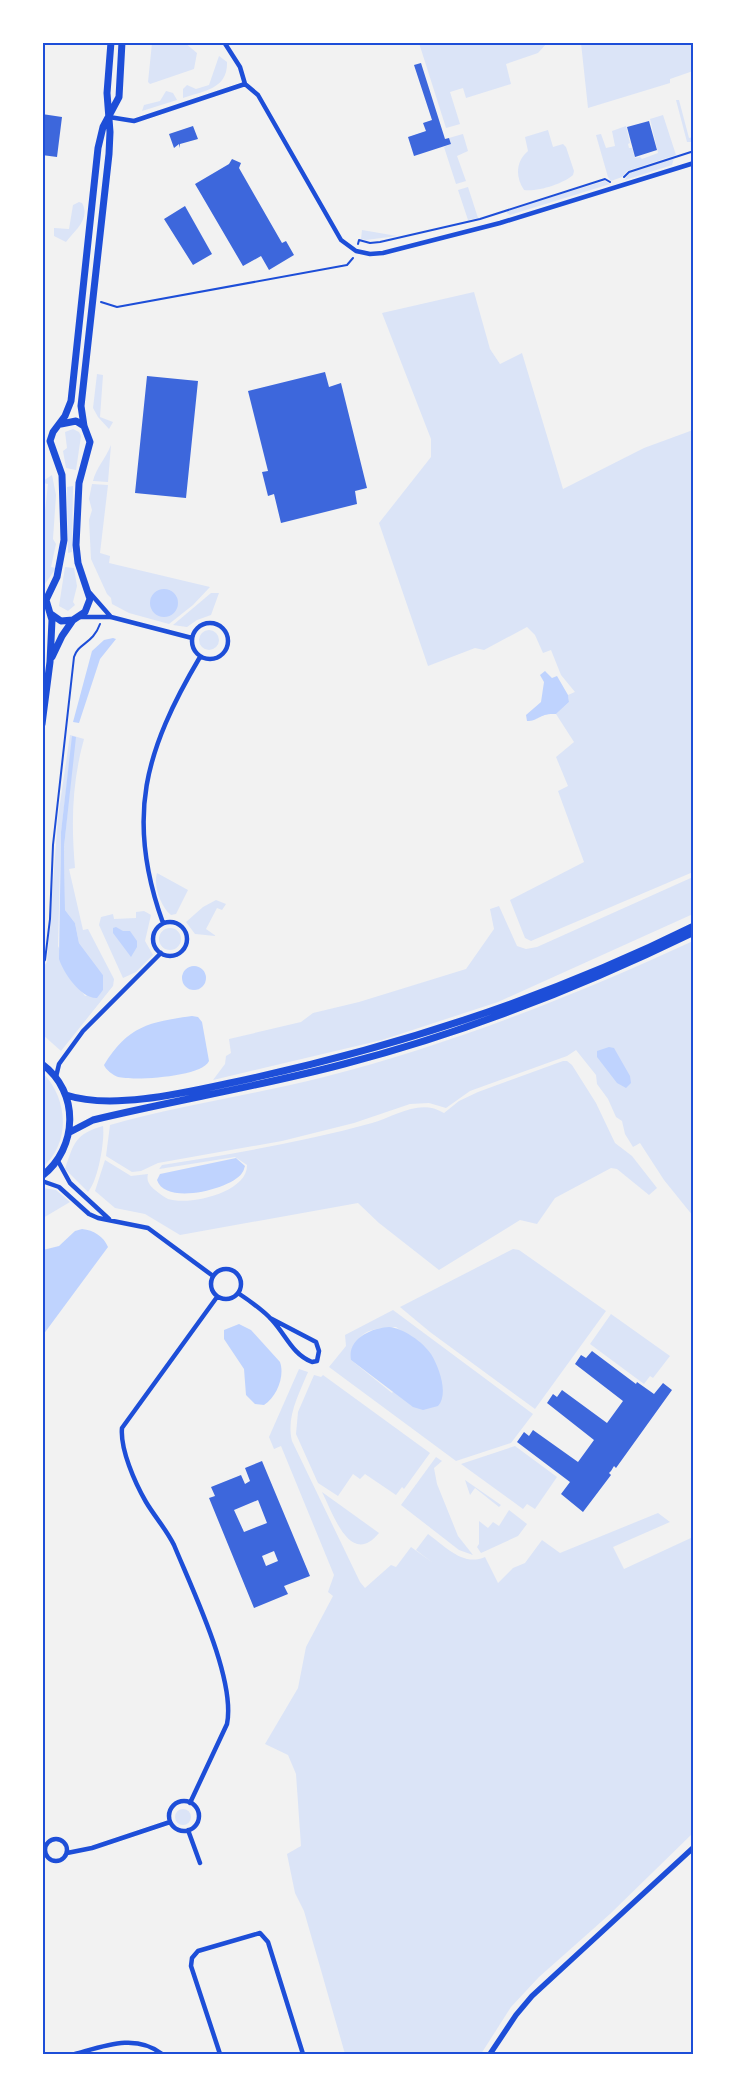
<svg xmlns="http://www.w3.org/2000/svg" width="736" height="2097" viewBox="0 0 736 2097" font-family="'Work Sans',sans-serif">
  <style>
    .green { fill: #dbe4f7; fill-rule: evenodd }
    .water { fill: #bfd3fe }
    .building { fill: #3d67dc; fill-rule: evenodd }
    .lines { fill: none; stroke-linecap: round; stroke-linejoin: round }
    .path { stroke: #1d4ed8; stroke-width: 2 }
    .minor { stroke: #1d4ed8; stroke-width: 4.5 }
    .tertiary { stroke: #1d4ed8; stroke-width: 5.5 }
    .primary { stroke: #1d4ed8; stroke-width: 7 }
    .neatline { fill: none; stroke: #1d4ed8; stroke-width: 2 }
  </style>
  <rect width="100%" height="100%" fill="#f2f2f2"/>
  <path class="green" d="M152,43h33l12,10 -3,16 -44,15 -2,-2z
    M419,43l128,-1v1l-9,10 -32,11 5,20 -45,14 -3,-10 -13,4 10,32 -14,4z
    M581,43h112v28l-23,8v4l-82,25z
    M219,56l8,6c1,27 -23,29 -44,36v-9l4,-4 9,4 13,-4z
    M166,91l7,2 4,7 -35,11 2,-6 16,-4z
    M676,100h3l10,38 4,-1v5h-6z
    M663,115l13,40 -49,16 -5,6 -11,4 -3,-4 -12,-42 5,-1 5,14 9,-2 -3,-15 14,-5 4,17 -2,1 1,4h3l3,10 5,-1 2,2 16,-6 -8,-34z
    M548,130l5,17 10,-3 3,3 8,24 -1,4c-10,9 -36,17 -49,15 -9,-13 -8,-29 4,-39l-3,-14z
    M463,134l5,17 -11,5 9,25 -10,3 -12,-37 7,-3 -2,-6z
    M674,158l-2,7 -47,15 4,-7z
    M605,181l5,3 -100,31 -3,-2v-3z
    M468,187l10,31 -10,2 -10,-30z
    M79,202l3,1c9,16 -8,28 -16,39l-12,-6v-8l15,1 4,-24z
    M362,230l35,6 -31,4 -5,-1z
    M474,292l16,57 10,15 22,-11 41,136 81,-41 49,-18v442l-162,69 -6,-3 -15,-38 74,-38 -26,-71 10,-5 -12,-29 18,-15 -18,-28 13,-12 -1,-7 7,-3 -14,-17 -10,-25 -8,3 -8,-18 -8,-8 -43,23 -9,-2 -47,18 -49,-143 52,-66v-18l-49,-126z
    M97,374l6,1 -3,42 13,5 -4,7 -11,-12 -5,-9z
    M73,429l6,3 2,4 -5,34 -10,-2 -3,-17 4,-3 -2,-16z
    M111,445l-3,37 -15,-1c3,-13 13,-23 18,-36z
    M52,475l4,20 -3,44 3,5 -5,23 5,1 -11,16 -2,-1 -1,-45 6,-54 -5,-1v-2z
    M92,484l16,1 -8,68 10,3 -1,7 101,24 -17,18 -24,19 -40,-11 -17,-9 -1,-6 -4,-4 -16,-35 -2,-39 3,-10 -3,-11z
    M73,486l-1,66 -4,1 -1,-66z
    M65,567l9,1 3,18 -4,16 2,3 -7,6 -9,-5z
    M211,593h8l-8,22 -14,5 -10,7 -14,-2z
    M199 640a10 10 0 1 1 20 0a10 10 0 1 1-20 0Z
    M70,735l14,4c-12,43 -13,84 -9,129l-6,1 14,61 5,-1 26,50 -1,7 -52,65 -18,-16 -1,-66 5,-7 11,-145zM69,766l3,1 -8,80 1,63 10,13 4,20 24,32v15l-18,6 -8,-11 -19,-39 3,-114z
    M157,873l31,17 -12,24 -5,1c-10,-8 -18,-29 -14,-42z
    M693,877v37l-195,88 -116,38 -169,40 12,-16 1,-8 5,-3 -2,-14 72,-17 12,-9 46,-11 107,-33 28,-40 -4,-20 9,-3 18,40 9,3 11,-2z
    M216,900l10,4 -4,6 -5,-2 -11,21 10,7 -21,-2 -9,-12 17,-15z
    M144,911l7,4 -6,26 8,14 -17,17 -13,6 -24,-53 2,-8 12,-3 1,5 22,-1v-6z
    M159 939a11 11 0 1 1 22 0a11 11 0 1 1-22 0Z
    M693,941v275l-29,-36 -24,-37 -7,4 -8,-13 -3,-13 -6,-4 -8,-18 -11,-15 -1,-9 -20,-25 -9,6 -97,35 -24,17 -17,-5 -19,1 -56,19 -72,18 -124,22 -17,8 -9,1 -26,-16 4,-31c70,-20 143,-30 214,-48 128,-33 250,-81 369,-136z
    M563,1061h4l5,4 24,38 19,40 17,13 25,32 -8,7 -32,-26 -6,-1 -56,30 -18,26 -17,-4 -81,50 -60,-47 -21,-20 -178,32 -35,-21 -30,-6 -20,-17 10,-31 26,16 17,-2c-2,7 2,12 7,16 4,3 9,7 13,9 22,7 80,-7 79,-34l-12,-8 -76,12 3,-4c71,-11 141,-23 210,-42 24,-7 48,-25 72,-10l15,-12 19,-9z
    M43,1073c25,26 28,69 0,94z
    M103,1126c2,15 -5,55 -15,66l-23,-23c9,-26 10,-35 38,-43z
    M43,1188l13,2 14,12 -27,16z
    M513,1249l6,1 87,61 -71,98 -105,-77 -30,-25z
    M393,1310l140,104 -22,29 -55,18 -127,-94 17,-21 -1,-11zM396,1327l32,24 -36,42 -41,-33c6,-30 17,-31 45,-33z
    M611,1314l59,42 -17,22 -3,-2 -6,8 -54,-40z
    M299,1369l9,3c-9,22 -22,45 -16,69l68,141 5,6 26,-23 5,2 15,-20 22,16 -17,-13 12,-16c17,12 35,33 57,23l13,26 15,-15 12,-5 17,-23 18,13 98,-40 12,9 -57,25 11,22 69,-32v296l-83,81 -71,63 -28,30 -30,47h-136l-41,-143 -9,-18 -8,-39 14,-8 -5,-72 -8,-19 -23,-11 33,-56 8,-41 27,-51 -5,-4 6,-17 -53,-129 -7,3 -5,-12z
    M314,1375l7,2 2,-2 107,78 -26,36 -2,-2 -6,8 -31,-21 -5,5 -7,-5 -15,22 -20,-13 -22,-49 2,-22z
    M515,1446l42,31 -22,32 -8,-5 -4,5 -62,-45z
    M436,1457l6,4 -8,7 3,16 21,52 15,19 -14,-5 -58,-45z
    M465,1480l36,25 -2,2 -24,-19 -5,7z
    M322,1492l57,41c-29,35 -46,-20 -57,-41z
    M509,1510l18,14 -9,12 -37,17 -4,-6 2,-3v-23l9,7 5,-6 6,4z
    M175 1817a8 8 0 1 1 16 0a8 8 0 1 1-16 0Z"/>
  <path class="water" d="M150 603a14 14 0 1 1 28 0a14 14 0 1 1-28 0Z
    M113,638l3,1 -16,20 -21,64 -6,-1 19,-71 12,-11z
    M545,671l7,7 5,-2 11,19 1,7 -13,12c-17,-1 -17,7 -29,7l-1,-6 15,-13 3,-20 -4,-7z
    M72,736l4,1 -12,110 1,63 10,13 4,20 24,32v15l-6,8c-16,1 -34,-26 -38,-39l2,-127z
    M116,927l7,4h7l7,10v6l-6,10 -18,-24v-5z
    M182 978a12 12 0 1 1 24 0a12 12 0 1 1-24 0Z
    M192,1016l6,1 4,5 7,39c-7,16 -75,20 -91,16 -4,-1 -13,-8 -14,-12 24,-39 45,-43 88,-49z
    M609,1047l5,1 16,28 1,7 -5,5 -9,-5 -20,-26v-6z
    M236,1158l9,8c-1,2 -1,5 -3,7 -10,16 -77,33 -85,7l3,-6z
    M82,1229c12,1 22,8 26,18l-65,88v-85l16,-4 16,-15z
    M239,1324l12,6 29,32c5,14 -3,35 -16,43l-9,-1 -9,-9 -2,-26 -20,-30v-9z
    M389,1327c14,1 34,15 42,27 8,13 18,40 7,52l-15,4 -10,-3 -62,-47c-4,-21 20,-32 38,-33z"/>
  <path class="building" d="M421,63l24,76 4,-1 2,6 -37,12 -6,-19 18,-6 -3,-8 9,-3 -18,-55z
    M42,114l20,3 -5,40 -15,-2z
    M649,121l8,29 -22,7 -8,-30z
    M193,126l5,13 -18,5v4l-1,-4 -5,4 -5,-14z
    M232,159l9,4 -2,5 43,75 4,-2 8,14 -25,15 -8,-14 -18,10 -48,-82 34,-20z
    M185,206l27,48 -19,11 -29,-46z
    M325,372l4,15 12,-4 26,105 -12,3 2,13 -76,19 -7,-29 -6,2 -6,-24 6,-1 -20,-80z
    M147,376l51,5 -12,117 -51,-5z
    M592,1351l44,33 1,-2 17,12 9,-11 9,7 -56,78 -2,-2 -3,5 -2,2 2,2 -28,37 -22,-18 9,-12 -53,-40 7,-10 5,4 4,-6 45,32 16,-22 -47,-37 6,-9 4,3 5,-7 45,33 16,-22 -48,-37 6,-9 5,3z
    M262,1461l48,115 -26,10 4,8 -34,14 -45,-110 6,-2 -4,-9 30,-12 4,9 5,-3 -5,-13zM258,1500l9,23 -23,9 -10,-22zM274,1551l4,10 -12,5 -4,-10z"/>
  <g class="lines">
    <path class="path" d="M624,177l5,-5 65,-21
      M358,244l1,-4 11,3 10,-1 100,-23 125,-40 5,3
      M101,302l16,5 230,-42 6,-7
      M42,964l3,-4 5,-41 3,-74 21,-188c4,-14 19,-13 26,-33"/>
    <path class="minor" d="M224,42l16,25 5,17 13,11 83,145 15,11 14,3 13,-1 117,-30 194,-60
      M109,117l25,4 111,-37
      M90,593l21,24
      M80,617h31l81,21
      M192 641a18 18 0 1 1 36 0a18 18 0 1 1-36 0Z
      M153 939a17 17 0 1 1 34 0a17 17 0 1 1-34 0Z
      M163,923c-38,-105 -18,-173 37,-266
      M56,1077l3,-13 24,-33 78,-78
      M58,1161l12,22 39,36
      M42,1181l17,6 30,27 9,4 50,10 65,48
      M211 1284a15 15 0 1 1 30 0a15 15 0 1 1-30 0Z
      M238,1293c12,8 25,17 34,27 14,15 20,34 40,42l5,-1 2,-10 -3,-9 -46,-24
      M169 1816a15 15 0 1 1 30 0a15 15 0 1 1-30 0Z
      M190,1803l37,-79c9,-45 -35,-135 -53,-179 -8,-16 -19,-28 -28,-43 -11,-19 -26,-53 -24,-74l95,-131
      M188,1830l12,33
      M45 1850a11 11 0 1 1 22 0a11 11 0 1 1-22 0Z
      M67,1853l25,-5 78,-26
      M75,2054c29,-8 61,-21 87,0
      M220,2054l-29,-88 1,-8 6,-7 62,-18 8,9 35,112"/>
    <path class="tertiary" d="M490,2054l26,-39 16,-19 162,-149"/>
    <path class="primary" d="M61,424l15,-3 8,5
      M51,614l10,7 12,-1 12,-8 5,-13 -12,-36 -2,-18 3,-62 11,-41 -6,-16 -3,-20 28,-252 1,-22 -3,-39 4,-51
      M52,657l10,-21 11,-16
      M42,724l8,-62 2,-42 -6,-20 11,-23 7,-37 -2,-65 -12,-34 3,-9 12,-16 6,-15 27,-253 5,-21 16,-30 3,-55
      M42,1064c38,28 36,84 0,112
      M66,1095c45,15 118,-2 164,-12 160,-34 317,-84 464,-157
      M70,1132l23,-12c83,-20 168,-34 251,-56 120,-31 237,-77 350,-132"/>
  </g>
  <rect width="736" height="2097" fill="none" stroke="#ffffff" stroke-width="88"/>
  <rect x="44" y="44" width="648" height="2009" class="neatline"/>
</svg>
